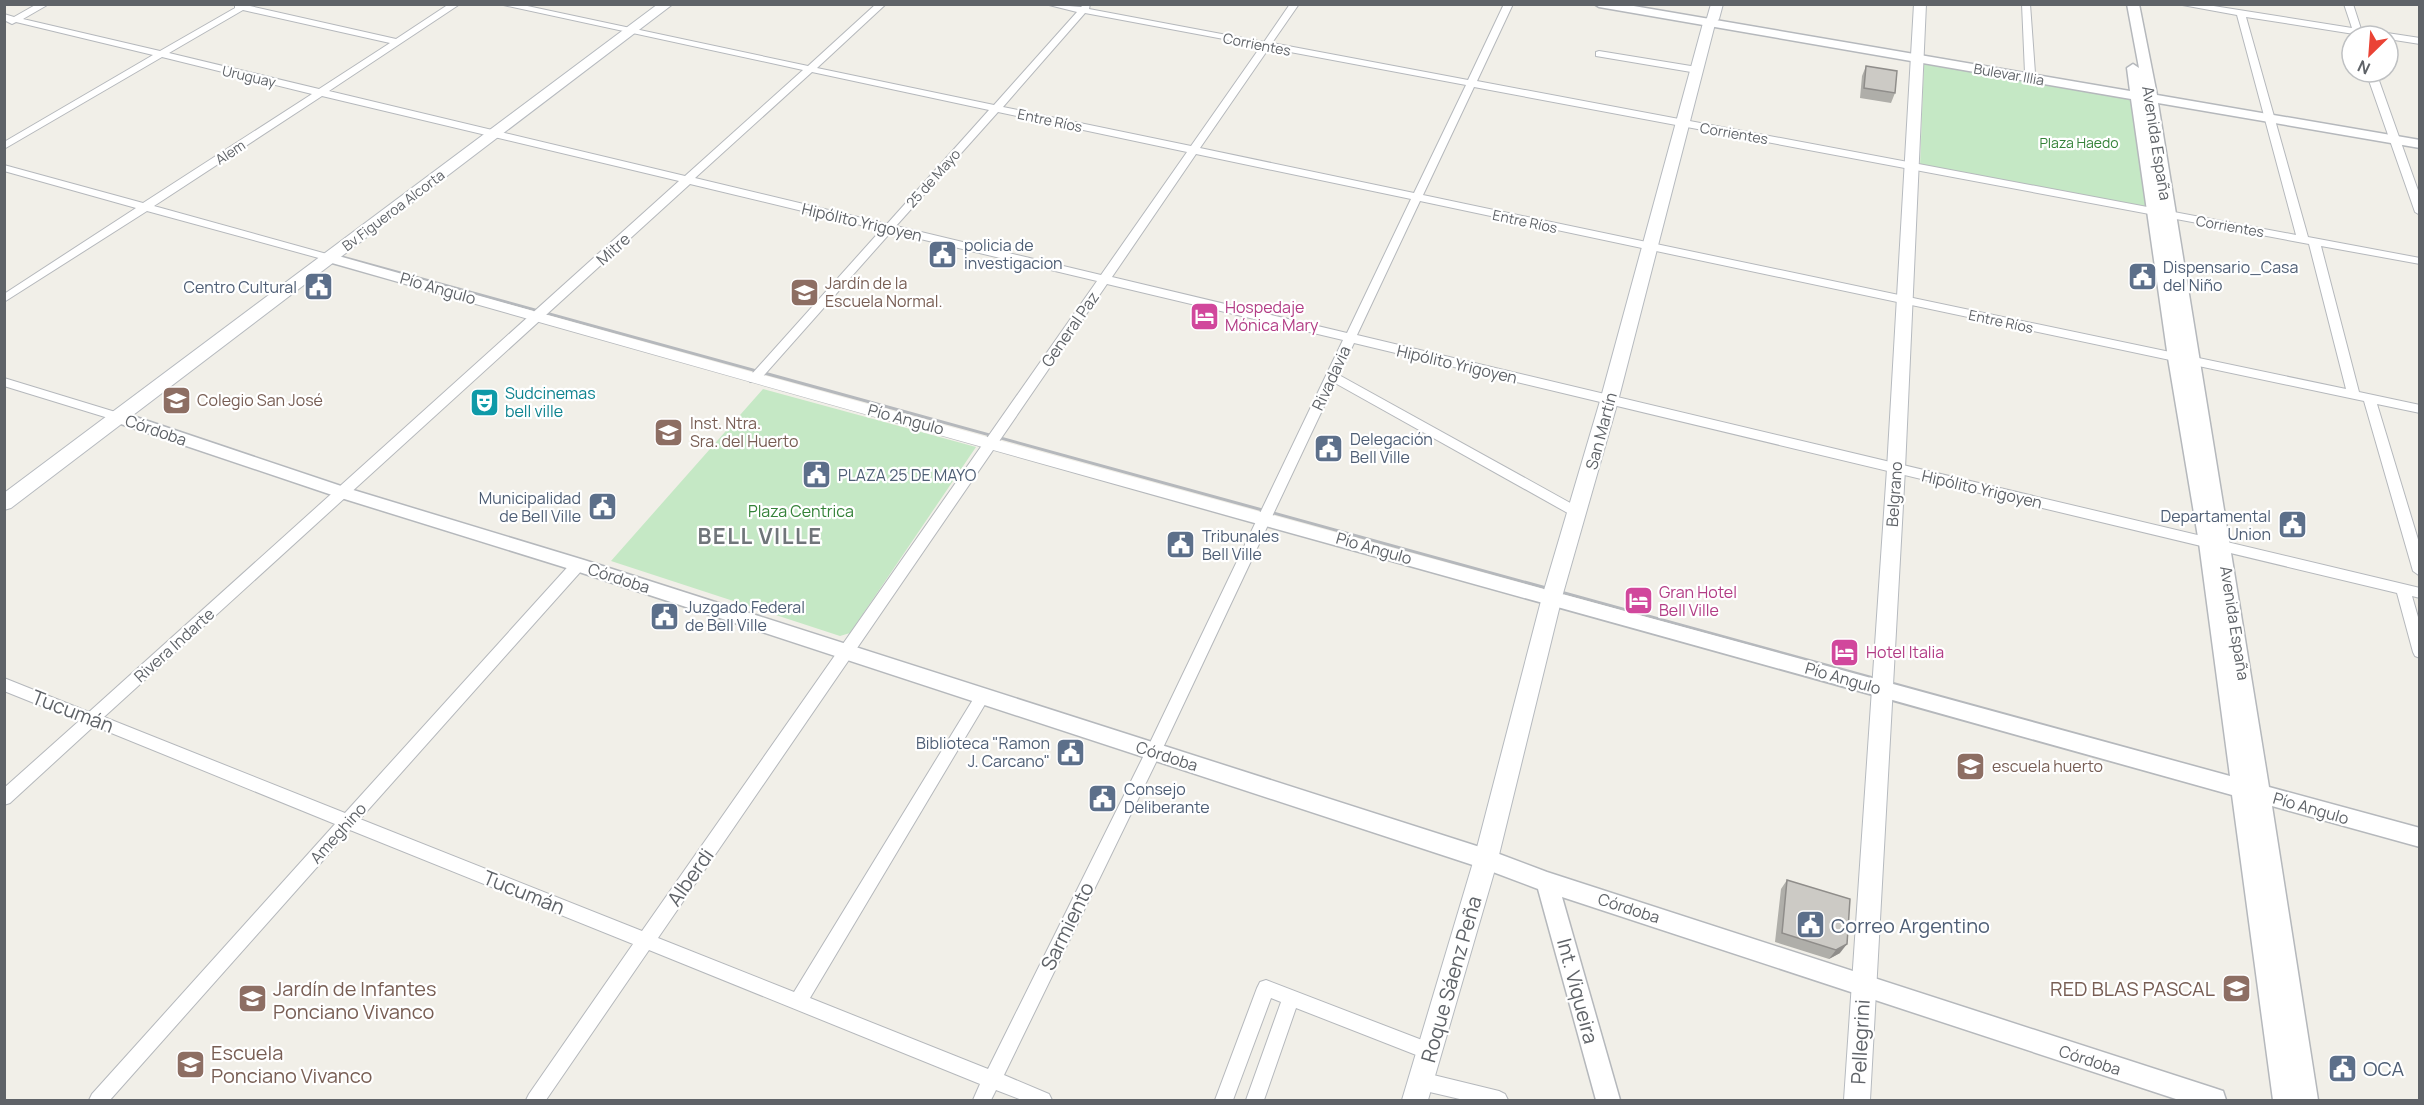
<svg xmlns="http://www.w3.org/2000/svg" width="2424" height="1105" viewBox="0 0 2424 1105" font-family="Manrope,sans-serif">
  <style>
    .green { fill: #c5e8c5 }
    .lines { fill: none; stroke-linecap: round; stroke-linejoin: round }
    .minor-casing { stroke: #b5b8bc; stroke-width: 2 }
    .tertiary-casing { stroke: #b5b8bc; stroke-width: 3 }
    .secondary-casing { stroke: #b6babf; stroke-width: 2 }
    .minor { fill: #fff; fill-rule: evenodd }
    .tertiary { fill: #fff; fill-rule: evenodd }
    .secondary { fill: #fff; fill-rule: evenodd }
    .wall { fill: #afaea9 }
    .shaded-wall { fill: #8f8d8a }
    .building { fill: #cccac5; stroke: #8f8d8a; stroke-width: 1.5 }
    .labels { text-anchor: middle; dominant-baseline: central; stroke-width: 4.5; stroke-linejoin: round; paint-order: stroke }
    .far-street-label { font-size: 14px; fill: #5f6368; stroke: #fff }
    .far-park-label { font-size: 14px; fill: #348238; stroke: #fff }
    .street-label { font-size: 16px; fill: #5f6368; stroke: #fff }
    .service-label { font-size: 16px; fill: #4e5e75; stroke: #fff; text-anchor: start }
    .education-label { font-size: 16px; fill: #785e54; stroke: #fff; text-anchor: start }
    .hotel-label { font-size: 16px; fill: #b23c85; stroke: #fff; text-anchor: start }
    .culture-label { font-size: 16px; fill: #0d838f; stroke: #fff; text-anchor: start }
    .park-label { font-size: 16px; fill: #348238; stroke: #fff }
    .near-street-label { font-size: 20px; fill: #5f6368; stroke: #fff }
    .near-service-label { font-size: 20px; fill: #4e5e75; stroke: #fff; text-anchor: start }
    .near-education-label { font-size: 20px; fill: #785e54; stroke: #fff; text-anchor: start }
    .district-label { font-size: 22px; font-weight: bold; letter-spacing: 1.5px; fill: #70757a; stroke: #fff }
  </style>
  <rect width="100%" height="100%" fill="#f1efe8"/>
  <path class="green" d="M1924,62l208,35 18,112 -230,-43z
    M763,389l213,58 -126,186 -10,3 -229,-75z"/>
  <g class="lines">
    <defs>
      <path id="minor" d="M37,4h12l-26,15 137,32 75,-43v-4h16l-1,2 146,33 53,-35h11l-131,87 356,85 118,-106 -304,-66h19l290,62 68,-62h10l-69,64 177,37 83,-93 -32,-8 36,3 3,-3h6l-1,5 175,33 26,-38h9l-27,39 196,37 36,-76h9l-36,77 819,154 -59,-220 -60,-11h24l151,24 -8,-24h9l8,25 59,9v6l-32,-5v-3h-33l-1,-2 -108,-17 62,220 112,21v6l-99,-18 38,146 61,13v8l-43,-9 43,142v30l-7,-5 -49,-170 -944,-200 -63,134 1063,253v10l-8,-2 8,28v34l-5,-2 -2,-4 -16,-59 -1043,-250 -15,32 244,135 2,3 -2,3h-10l-238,-133 -174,369 -157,323 45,19 3,6h-30l-26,-10 -5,10h-18l7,-16 -331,-134 -103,150h-20l3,-6 104,-150 -283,-114 -240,270h-21l3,-6 243,-270 -241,-98 -84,77 -6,2v-17l75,-67 -75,-30v-13l85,34 590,-531 -357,-85 -168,110 180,50v4h-8l-179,-49 -143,91v-8l132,-86 -132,-37v-6l139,38 169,-109 -150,-37 -158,92v-7l149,-87 -137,-33 -4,2 -8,-4v-6l10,3zM243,10l147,33 -71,46 -150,-36zM1085,13l176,33 -70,100 -188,-39zM1269,48l197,37 -52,108 -214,-45zM812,72l177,38 -102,114 -192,-46zM1474,87l835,157 37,145 -923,-194zM998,112l189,40 -86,123 -205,-49zM1196,154l215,45 -64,134 -235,-56zM690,184l191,46 -131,146 -2,3 2,3h8l133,-150 206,49 -455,650 -282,-112 223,-250 2,-4 -2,-4h-10l-228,252 -241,-96zM1107,284l236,56 -196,409 -159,320 -178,-71 177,-297 2,-4 -2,-4 -5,-2 -5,2 -183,299 -136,-54z
        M2022,4h8l5,69 -5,3 -5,-3z
        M1599,51l98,16 5,3 -5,3 -101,-17v-4z
        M2366,72h10l44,124v19l-5,-3z
        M4,378l118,36 2,3 -6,4 -114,-35z
        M1266,980l169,65 3,6 -3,6 -6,3 -133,-52 -32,92h-18l35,-98 -10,-4 -38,102h-18l42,-112 3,-6z
        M1421,1072l78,19 6,3 3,6h-44l-43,-10 -6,-3 -3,-6 3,-6z"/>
      <path id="tertiary" d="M1594,4h28l508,87 -3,-23 6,-4 6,4 -12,-64h12l18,91 263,45v8l-262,-45 111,684 151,41v19l-148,-41 46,294h-45l-41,-305c-635,-178 -1273,-352 -1907,-534l-2,-3 7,-4 5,1c630,179 1263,348 1895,521l-31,-233 -31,-185 -37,-259 -532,-92zM2144,101h1l13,89z
        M118,411l232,78 234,71 902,289 61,23 667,216 9,3 3,9h-47l-617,-203 58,203h-24l-58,-211 -53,-20 -912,-299 -235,-73 -226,-76 -2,-4 2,-4z"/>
      <path id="secondary" d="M658,4h15l-662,504 -7,2v-17z
        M1711,4h12l-4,15 -4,5 -97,377 -56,196 -64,262 -70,241h-26l72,-241 68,-262 58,-196 103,-378 4,-5z
        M1914,4h12l-21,465 -35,631h-26l43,-631z"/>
    </defs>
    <use href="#minor" class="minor-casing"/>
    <use href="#tertiary" class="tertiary-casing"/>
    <use href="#secondary" class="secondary-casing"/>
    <use href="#minor" class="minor"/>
    <use href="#tertiary" class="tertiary"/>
    <use href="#secondary" class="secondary"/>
  </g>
  <path class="wall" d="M1866,66l29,27 -4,10 -31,-5 2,-22z
    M1787,880l53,73 -11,6 -54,-17 6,-53z"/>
  <path class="shaded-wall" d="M1847,944l-7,9 -11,6 7,-9z"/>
  <path class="building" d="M1866,66l31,5 -2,22 -31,-5z
    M1787,880l63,19 -3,45 -11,6 -54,-17z"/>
  <defs>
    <symbol id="civic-square" viewBox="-11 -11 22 22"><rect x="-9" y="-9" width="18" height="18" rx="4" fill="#5c6f8a" stroke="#fff"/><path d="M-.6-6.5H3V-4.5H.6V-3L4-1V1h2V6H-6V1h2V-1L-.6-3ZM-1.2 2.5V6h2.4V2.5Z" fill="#fff"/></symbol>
    <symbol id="school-square" viewBox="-11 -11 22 22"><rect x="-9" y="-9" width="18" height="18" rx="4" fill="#8d6e63" stroke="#fff"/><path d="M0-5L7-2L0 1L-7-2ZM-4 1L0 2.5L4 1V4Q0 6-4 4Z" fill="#fff"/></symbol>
    <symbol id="hotel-square" viewBox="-11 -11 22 22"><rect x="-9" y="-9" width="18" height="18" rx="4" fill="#d1479c" stroke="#fff"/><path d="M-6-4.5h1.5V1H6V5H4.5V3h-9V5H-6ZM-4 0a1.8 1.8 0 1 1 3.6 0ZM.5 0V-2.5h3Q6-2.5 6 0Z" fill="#fff"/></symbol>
    <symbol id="theatre-square" viewBox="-11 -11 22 22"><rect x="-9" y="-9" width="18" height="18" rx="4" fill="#0f9aa8" stroke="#fff"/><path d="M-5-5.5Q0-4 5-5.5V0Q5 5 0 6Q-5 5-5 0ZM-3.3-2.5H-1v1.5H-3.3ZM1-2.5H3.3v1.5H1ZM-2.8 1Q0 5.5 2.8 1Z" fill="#fff"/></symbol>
  </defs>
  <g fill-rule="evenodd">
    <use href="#civic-square" x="926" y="238" width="33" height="33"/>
    <use href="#civic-square" x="2126" y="260" width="33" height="33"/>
    <use href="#civic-square" x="302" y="270" width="33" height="33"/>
    <use href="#school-square" x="788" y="276" width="33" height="33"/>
    <use href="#hotel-square" x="1188" y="300" width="33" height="33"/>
    <use href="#school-square" x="160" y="384" width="33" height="33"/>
    <use href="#theatre-square" x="468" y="386" width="33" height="33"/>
    <use href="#school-square" x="652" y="416" width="33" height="33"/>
    <use href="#civic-square" x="1312" y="432" width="33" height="33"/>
    <use href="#civic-square" x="800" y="458" width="33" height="33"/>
    <use href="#civic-square" x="586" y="490" width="33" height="33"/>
    <use href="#civic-square" x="2276" y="508" width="33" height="33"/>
    <use href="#civic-square" x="1164" y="528" width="33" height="33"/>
    <use href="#hotel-square" x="1622" y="584" width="33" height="33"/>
    <use href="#civic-square" x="648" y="600" width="33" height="33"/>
    <use href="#hotel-square" x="1828" y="636" width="33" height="33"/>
    <use href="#civic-square" x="1054" y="736" width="33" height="33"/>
    <use href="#school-square" x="1954" y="750" width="33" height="33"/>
    <use href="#civic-square" x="1086" y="782" width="33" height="33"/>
    <use href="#civic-square" x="1794" y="908" width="33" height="33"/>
    <use href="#school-square" x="2220" y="972" width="33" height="33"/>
    <use href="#school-square" x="236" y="982" width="33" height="33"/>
    <use href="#school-square" x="174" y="1048" width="33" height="33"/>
    <use href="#civic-square" x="2326" y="1052" width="33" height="33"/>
  </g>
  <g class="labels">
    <g class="far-street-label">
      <text transform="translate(1257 44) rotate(11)">Corrientes</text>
      <text transform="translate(2009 74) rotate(10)">Bulevar Illia</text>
      <text transform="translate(249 76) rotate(13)">Uruguay</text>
      <text transform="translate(1050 120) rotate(12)">Entre Ríos</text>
      <text transform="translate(1734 133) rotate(10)">Corrientes</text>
      <text transform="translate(230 152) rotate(-33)">Alem</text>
      <text transform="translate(933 178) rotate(-48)">25 de Mayo</text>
      <text transform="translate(393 210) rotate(-37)">Bv Figueroa Alcorta</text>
      <text transform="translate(1525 221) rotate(12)">Entre Ríos</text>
      <text transform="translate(2230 226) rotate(10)">Corrientes</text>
      <text transform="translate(2001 321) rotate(12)">Entre Ríos</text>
    </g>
    <g class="far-park-label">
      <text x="2079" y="142">Plaza Haedo</text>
    </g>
    <g class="street-label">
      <text transform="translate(2157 143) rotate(81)">Avenida España</text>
      <text transform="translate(862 222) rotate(13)">Hipólito Yrigoyen</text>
      <text transform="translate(613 249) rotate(-42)">Mitre</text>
      <text transform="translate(438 288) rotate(16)">Pío Angulo</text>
      <text transform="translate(1070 329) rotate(-55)">General Paz</text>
      <text transform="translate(1457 364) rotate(13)">Hipólito Yrigoyen</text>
      <text transform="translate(1331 378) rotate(-65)">Rivadavia</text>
      <text transform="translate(906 419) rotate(15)">Pío Angulo</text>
      <text transform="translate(156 430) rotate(19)">Córdoba</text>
      <text transform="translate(1601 431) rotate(-75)">San Martín</text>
      <text transform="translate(1982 489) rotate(13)">Hipólito Yrigoyen</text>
      <text transform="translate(1894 494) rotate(-86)">Belgrano</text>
      <text transform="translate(1374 548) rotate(16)">Pío Angulo</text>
      <text transform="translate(619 578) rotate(18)">Córdoba</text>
      <text transform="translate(2235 623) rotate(81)">Avenida España</text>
      <text transform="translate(174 645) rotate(-42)">Rivera Indarte</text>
      <text transform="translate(1843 678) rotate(16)">Pío Angulo</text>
      <text transform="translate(1167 756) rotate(18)">Córdoba</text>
      <text transform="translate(2311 808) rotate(16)">Pío Angulo</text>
      <text transform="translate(338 833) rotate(-48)">Ameghino</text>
      <text transform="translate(1629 908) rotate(18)">Córdoba</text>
      <text transform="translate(2090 1060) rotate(18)">Córdoba</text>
    </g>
    <g class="service-label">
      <text x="964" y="245">policia de<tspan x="964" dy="18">investigacion</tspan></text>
      <text x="2163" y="267">Dispensario_Casa<tspan x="2163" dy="18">del Niño</tspan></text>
      <text x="297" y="287" text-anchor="end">Centro Cultural</text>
      <text x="1350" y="439">Delegación<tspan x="1350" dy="18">Bell Ville</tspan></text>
      <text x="838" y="475">PLAZA 25 DE MAYO</text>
      <text x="581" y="498" text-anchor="end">Municipalidad<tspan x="581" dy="18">de Bell Ville</tspan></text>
      <text x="2271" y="516" text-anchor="end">Departamental<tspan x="2271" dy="18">Union</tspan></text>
      <text x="1202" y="536">Tribunales<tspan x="1202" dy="18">Bell Ville</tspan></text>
      <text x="685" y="607">Juzgado Federal<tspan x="685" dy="18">de Bell Ville</tspan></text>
      <text x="1050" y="743" text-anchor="end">Biblioteca "Ramon<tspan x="1050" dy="18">J. Carcano"</tspan></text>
      <text x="1124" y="789">Consejo<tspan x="1124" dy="18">Deliberante</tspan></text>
    </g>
    <g class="education-label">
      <text x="825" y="283">Jardín de la<tspan x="825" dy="18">Escuela Normal.</tspan></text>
      <text x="197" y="400">Colegio San José</text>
      <text x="690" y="423">Inst. Ntra.<tspan x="690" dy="18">Sra. del Huerto</tspan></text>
      <text x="1992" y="766">escuela huerto</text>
    </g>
    <g class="hotel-label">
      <text x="1225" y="307">Hospedaje<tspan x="1225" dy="18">Mónica Mary</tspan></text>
      <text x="1659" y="592">Gran Hotel<tspan x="1659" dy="18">Bell Ville</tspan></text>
      <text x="1866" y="652">Hotel Italia</text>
    </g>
    <g class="culture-label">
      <text x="505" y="393">Sudcinemas<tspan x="505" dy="18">bell ville</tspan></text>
    </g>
    <g class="park-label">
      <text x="801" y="511">Plaza Centrica</text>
    </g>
    <g class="near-street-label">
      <text transform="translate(73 711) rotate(21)">Tucumán</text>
      <text transform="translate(690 877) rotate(-55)">Alberdi</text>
      <text transform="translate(524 892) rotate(22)">Tucumán</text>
      <text transform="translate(1067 926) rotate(-64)">Sarmiento</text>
      <text transform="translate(1451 979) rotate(-74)">Roque Sáenz Peña</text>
      <text transform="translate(1578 991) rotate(75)">Int. Viqueira</text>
      <text transform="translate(1860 1042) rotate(-87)">Pellegrini</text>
    </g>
    <g class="near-service-label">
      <text x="1831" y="925">Correo Argentino</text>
      <text x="2363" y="1068">OCA</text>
    </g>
    <g class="near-education-label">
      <text x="273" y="988">Jardín de Infantes<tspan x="273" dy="23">Ponciano Vivanco</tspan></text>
      <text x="2215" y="988" text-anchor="end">RED BLAS PASCAL</text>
      <text x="211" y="1052">Escuela<tspan x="211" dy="23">Ponciano Vivanco</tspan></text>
    </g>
    <g class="district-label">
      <text x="760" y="536">BELL VILLE</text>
    </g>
  </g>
  <rect width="2424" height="1105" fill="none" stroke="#5f6368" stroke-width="12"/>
  <g transform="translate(2370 54) rotate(205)"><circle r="28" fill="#ffffff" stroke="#bfc1c3" stroke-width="1.5"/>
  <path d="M0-4.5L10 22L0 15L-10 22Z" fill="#ea4335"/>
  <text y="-9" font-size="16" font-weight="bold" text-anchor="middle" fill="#5f6368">N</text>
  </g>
</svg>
